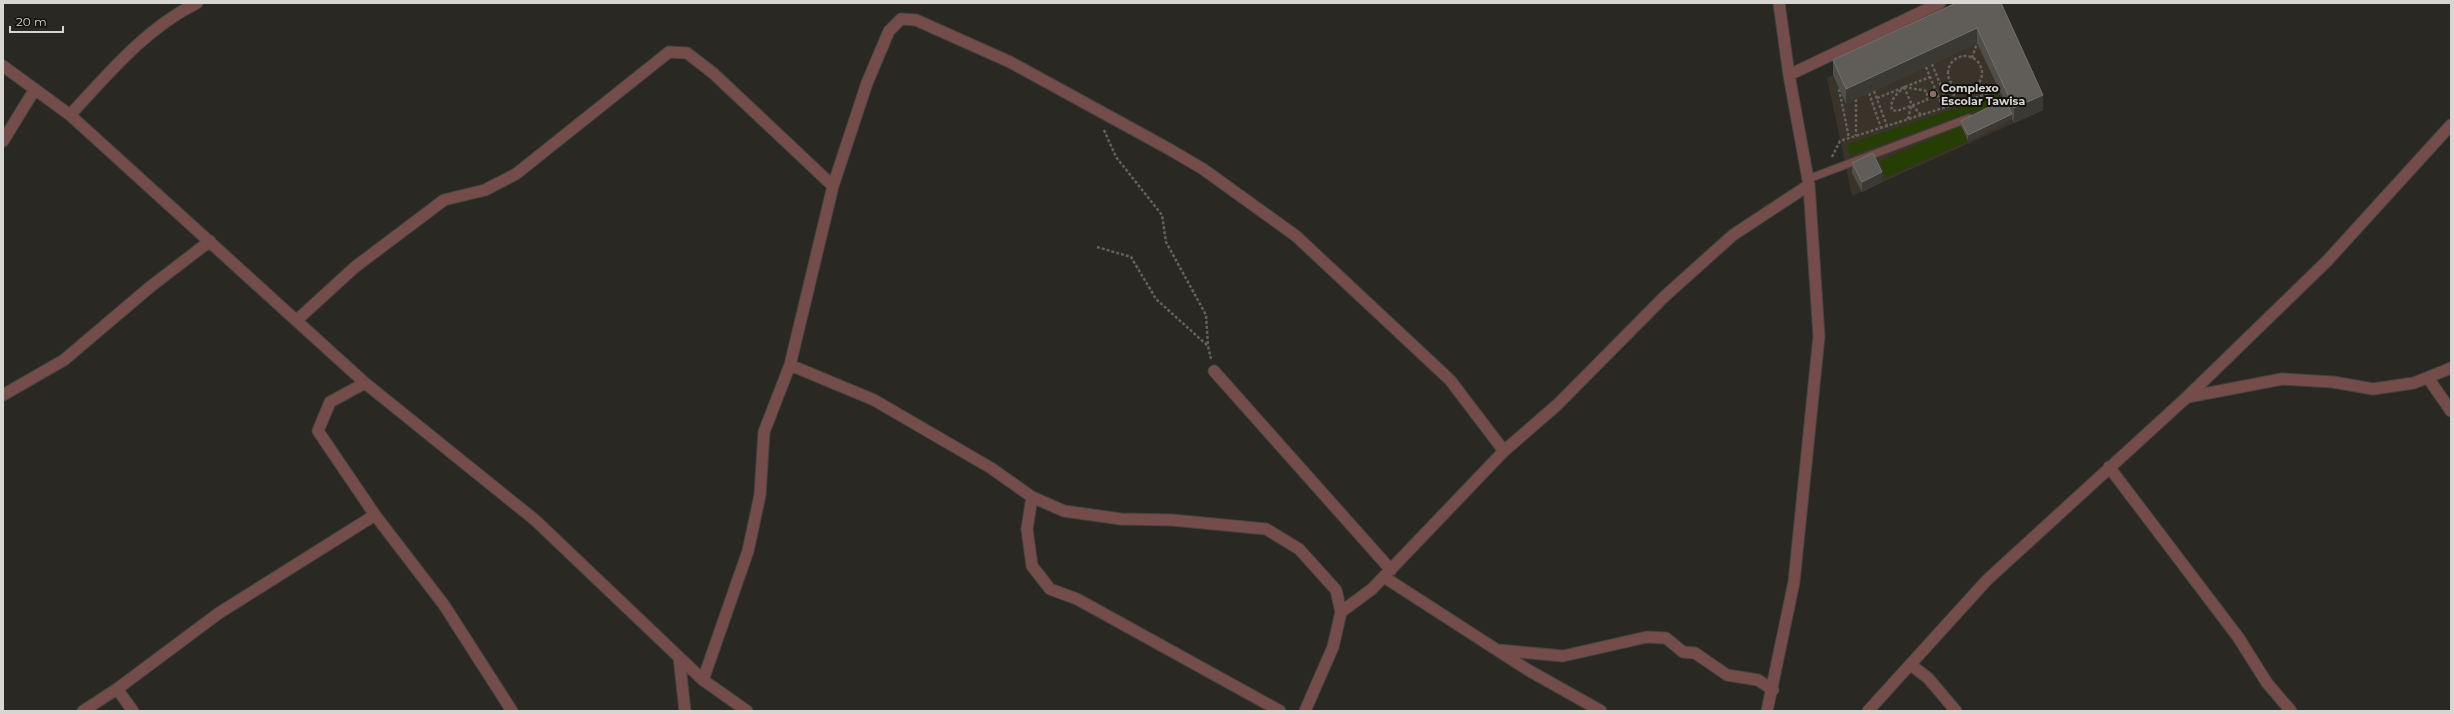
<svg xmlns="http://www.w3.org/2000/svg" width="2454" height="714" viewBox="0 0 2454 714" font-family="Montserrat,sans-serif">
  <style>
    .built { fill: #393329 }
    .green { fill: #263e03 }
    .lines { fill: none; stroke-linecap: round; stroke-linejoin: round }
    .service-casing { stroke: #46443f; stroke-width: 9 }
    .pedestrian-casing { stroke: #46443f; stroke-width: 13 }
    .minor-casing { stroke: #46443f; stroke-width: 13 }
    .path { stroke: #63615d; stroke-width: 2.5; stroke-dasharray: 3 2; stroke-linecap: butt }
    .service { stroke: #744d4b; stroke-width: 7 }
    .pedestrian { stroke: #744d4b; stroke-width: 11 }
    .minor { stroke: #744d4b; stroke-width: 11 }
    .wall { fill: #514e49 }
    .shaded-wall { fill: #3b3934 }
    .building { fill: #605d58; stroke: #72706b }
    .education-dot { fill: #8d6e63; stroke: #12110e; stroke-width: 1.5 }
    .labels { text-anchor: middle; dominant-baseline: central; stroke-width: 4; stroke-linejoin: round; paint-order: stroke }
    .poi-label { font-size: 11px; font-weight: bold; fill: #d8d6d3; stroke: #12110e; text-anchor: start }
  </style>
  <rect width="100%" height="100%" fill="#2a2823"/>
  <path class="built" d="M1989,3h5l49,107 -191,86 -25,-118z"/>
  <path class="green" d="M2000,94l5,11 -24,12 -4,-7 -127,46 -2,-12z
    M1961,126l7,15 -83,37 -5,-17z"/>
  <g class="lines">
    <defs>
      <path id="service" d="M1808,179l161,-61"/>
      <path id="pedestrian" d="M1384,577l144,93 73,41
        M1498,650l65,6 84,-19 19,1 17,14 12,1 32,22 31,5 15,10"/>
      <path id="minor" d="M3,66l67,49 295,268 170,137 168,160 44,31
        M1789,75l151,-72
        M70,115c38,-41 76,-87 127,-112
        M3,141l32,-52
        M297,320l58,-53 89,-67 41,-10 31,-16 153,-122 18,1 26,20 120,113
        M790,365l84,35 117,68 41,29 32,14 57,8 51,1 94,9 33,20 37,41 5,22
        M1214,371l177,199
        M2428,378l23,33
        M365,383l-35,19 -12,29 57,84 69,90 68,106
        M3,395l61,-35 86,-73 60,-46
        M2188,397l94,-18 51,3 40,7 41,-6 37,-15
        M2109,467l129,170 29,46 24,28
        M1032,497l-5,32 5,37 18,23 27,10 203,112
        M679,657l6,54
        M1911,665l17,13 28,33
        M703,680l45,-129 12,-56 4,-63 26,-67 43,-179 34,-103 22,-52 12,-12 15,1 94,42 159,87 34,20 93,67 154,144 54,71
        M117,689l16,22
        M83,711l34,-22 102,-76 156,-98
        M1305,711l28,-64 8,-35 31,-23 132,-138 53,-46 108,-109 68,-61 76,-50
        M1767,711l27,-129 25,-246 -10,-151 -20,-110 -10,-72
        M1868,711l119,-131 200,-183 140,-136 124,-136"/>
    </defs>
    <use href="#service" class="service-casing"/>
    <use href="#pedestrian" class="pedestrian-casing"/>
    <use href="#minor" class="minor-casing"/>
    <path class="path" d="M1948 73a17 17 0 1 1 34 0a17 17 0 1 1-34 0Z
      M1972,58l5,-15
      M1932,64l17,42
      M1926,67l17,41
      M1904,87l23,4v9l-30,11 -5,-1 -1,-5 3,-8z
      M1904,87l8,18 9,10
      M1839,89l10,49
      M1874,91l13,35
      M1869,93l12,35
      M1877,98l53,-21
      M1856,99v37
      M1949,105l8,-17
      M1908,119l3,-13
      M1104,130l12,27 46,58 4,27 40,73 2,31
      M1832,157l8,-16 159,-51
      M1097,247l34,10 25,42 52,47 3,13"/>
    <use href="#service" class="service"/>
    <use href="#pedestrian" class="pedestrian"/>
    <use href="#minor" class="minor"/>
  </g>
  <path class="wall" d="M1956,3l87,107 -29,13 -2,-4 -44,22 -7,-15v-5l43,-21 -27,-57 -131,61 -13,-29v-15z
    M1852,163l30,19 -20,10 -10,-19z"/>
  <path class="shaded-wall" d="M1977,28v15l-131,61v-15z
    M2043,95v15l-29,13v-15z
    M2012,114v5l-44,22v-6z
    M1882,172v10l-20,10v-10z"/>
  <path class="building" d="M1956,3h45l42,92 -29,13 -37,-80 -131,61 -13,-29z
    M2005,99l7,15 -44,21 -7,-14z
    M1873,153l9,19 -20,10 -10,-19z"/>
  <circle class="education-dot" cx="1933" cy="94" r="4"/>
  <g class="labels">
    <g class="poi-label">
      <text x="1941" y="88">Complexo<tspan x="1941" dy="13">Escolar Tawisa</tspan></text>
    </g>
  </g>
  <rect width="2454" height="714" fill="none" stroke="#d8d6d3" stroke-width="8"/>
  <path d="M10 26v6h53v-6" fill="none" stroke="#d8d6d3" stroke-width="2"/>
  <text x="16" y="26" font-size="12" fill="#d8d6d3" stroke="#12110e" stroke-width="3" paint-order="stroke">20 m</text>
</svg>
